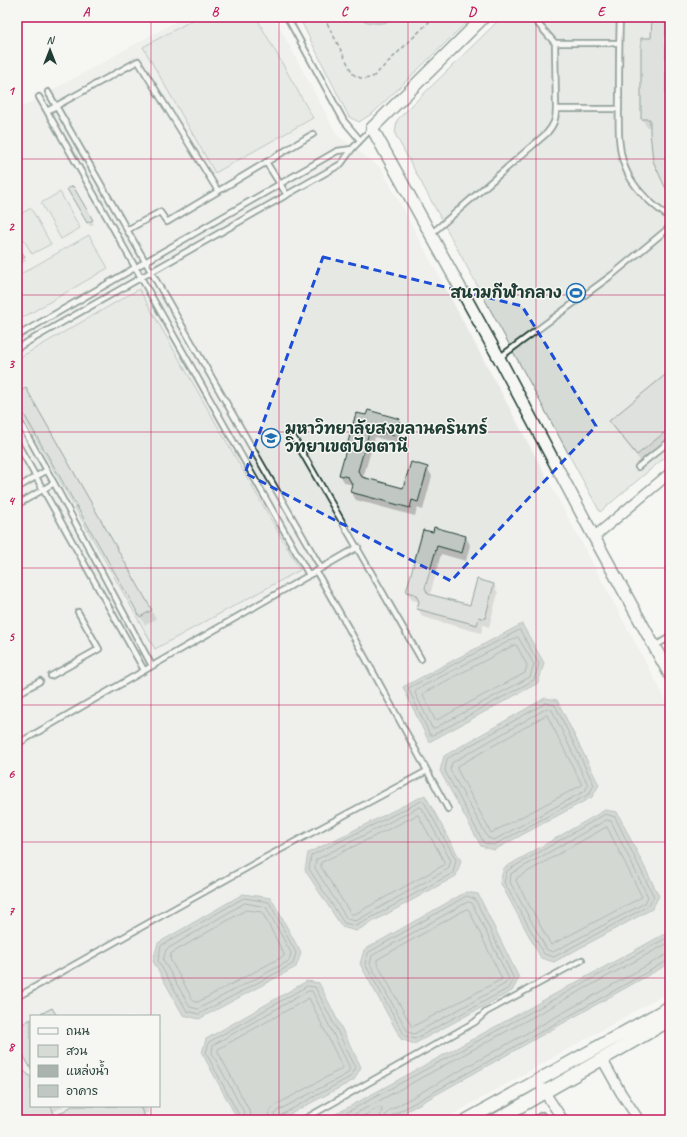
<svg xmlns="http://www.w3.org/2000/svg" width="687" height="1137" viewBox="0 0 687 1137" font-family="Caveat,'Playpen Sans Thai',sans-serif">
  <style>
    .built { fill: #e6e8e4; fill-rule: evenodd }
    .green { fill: #d6dbd6; stroke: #7a8c85 }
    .water { fill: #aab3ae; stroke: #72847d }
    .shadow { fill: #0003 }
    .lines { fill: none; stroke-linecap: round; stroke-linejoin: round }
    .shore { stroke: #576c65; stroke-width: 1 }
    .building { fill: #c1c8c3; stroke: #1f3d34 }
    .service-casing { stroke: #1f3d34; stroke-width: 8 }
    .minor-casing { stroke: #1f3d34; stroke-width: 12 }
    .tertiary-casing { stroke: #1f3d34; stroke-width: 14 }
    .secondary-casing { stroke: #1f3d34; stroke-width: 15 }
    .path { stroke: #1f3d34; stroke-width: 1.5; stroke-dasharray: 4 3; stroke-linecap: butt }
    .service { stroke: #f6f6f2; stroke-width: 4.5 }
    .minor { stroke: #f6f6f2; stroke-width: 9 }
    .tertiary { stroke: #f6f6f2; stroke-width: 11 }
    .secondary { stroke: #f6f6f2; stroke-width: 12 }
    .marked { fill: none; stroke: #1d4ed8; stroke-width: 3; stroke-dasharray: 8 5; stroke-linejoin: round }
    .grid { fill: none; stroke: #c2185b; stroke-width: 1; stroke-opacity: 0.55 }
    .labels { text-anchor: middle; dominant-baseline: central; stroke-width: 3; stroke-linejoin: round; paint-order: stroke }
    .poi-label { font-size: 16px; font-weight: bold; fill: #1f3d34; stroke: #f6f6f2; text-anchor: end }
    .neatline { fill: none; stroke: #c2185b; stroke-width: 1.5 }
    .grid-label { font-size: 13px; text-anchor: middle; font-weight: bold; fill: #c2185b }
  </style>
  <rect width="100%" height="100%" fill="#f6f6f2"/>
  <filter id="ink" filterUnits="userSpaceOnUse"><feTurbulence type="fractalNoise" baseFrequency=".025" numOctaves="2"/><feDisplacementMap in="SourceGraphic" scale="8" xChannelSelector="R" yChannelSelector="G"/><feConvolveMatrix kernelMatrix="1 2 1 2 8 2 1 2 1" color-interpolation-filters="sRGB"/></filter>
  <g filter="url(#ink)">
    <path class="built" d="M184,17h90l63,118 44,33 289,540v283l-227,129h-426v-1010zM31,1016h128v90h-128z"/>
    <path class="green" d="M198,17h58l57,101 -98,55 -72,-126z
      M299,17h173l-99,96 -14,9 -10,-5z
      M502,17h168v436l-70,59 -205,-378 2,-14z
      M60,192l20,36 -19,11 -20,-36z
      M31,208l20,36 -19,10 -15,-26v-12z
      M89,235l19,33 -91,53v-45z
      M139,289l161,281 -145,79 -138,-244v-46z"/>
    <path class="water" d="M358,17h40c-11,8 -29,9 -40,0z
      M522,624l22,39 -6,20 -109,59 -26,-55z
      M545,698l12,2 42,85 -7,12 -98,53 -13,-4 -41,-75 4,-15z
      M425,795l36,66 -5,15 -100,55 -14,-4 -37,-57 3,-17z
      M605,810l12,2 42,84 -7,13 -98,53 -13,-4 -41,-76 4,-14z
      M466,892l12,2 41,84 -7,13 -98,53 -13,-5 -41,-75 4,-14z
      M243,894l28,4 30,55 -5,14 -97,52 -16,-4 -30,-54 5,-18z
      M670,931v32l-279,157h-66z
      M307,981l12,2 42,84 -7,13 -75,40h-41l-36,-67 4,-14z"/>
    <path class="shadow" d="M653,17h17v176l-4,-6 -15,-60h-4l-5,-8 10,-80z
      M72,187l22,37 -4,2 -22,-37z
      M17,245l9,16 -4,3 -5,-9z
      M670,372v68l-28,23 -27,-34 -5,-8z
      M26,390l130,229 -11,6 -128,-225v-6z
      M357,414l42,5 5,9 -4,16 -25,-7 -12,41 41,11 23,-21 5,8 -9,34 -6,-2 -2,8 -59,-16 -5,-8 2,-7 -8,-2 -5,-8z
      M424,531l42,6 4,8 -4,16 -25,-7 -11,41 41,11 23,-21 4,8 -9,34 -6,-2 -2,8 -58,-16 -5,-8 2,-7 -8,-2 -5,-8z
      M17,1078l1,2 13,-2v28h34l-12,6 4,8h-40z
      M75,1106h71l3,6 -6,3 3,5h-85z"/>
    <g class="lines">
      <path class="shore" d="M520,630l19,34 -5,16 -101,55h-3l-21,-45v-2z
        M518,637l16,27 -4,13 -95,51h-3l-17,-35 1,-3z
        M515,645l2,1 10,19 -2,8 -88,47h-2l-12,-25 1,-2z
        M546,703l9,2 39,80 -5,9 -95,51 -10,-2 -39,-72 2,-12z
        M548,708l4,2 36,75 -3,6 -91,49 -6,-2 -38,-68 2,-7z
        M547,715l35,70 -91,48 -34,-64v-2z
        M422,801l2,1 32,58 -3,13 -97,53 -12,-3 -35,-54 2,-13z
        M420,807l2,1 29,53 -3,8 -92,52 -9,-2 -32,-51 1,-8z
        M606,814l9,3 39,80 -6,9 -94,51 -10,-3 -40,-72 3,-11z
        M418,815l26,46v4l-89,49h-4l-30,-47v-4z
        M607,820l4,1 37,76 -3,6 -92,49 -6,-2 -37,-68 1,-8z
        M607,827l35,70 -91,48 -35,-64 1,-3z
        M467,896l8,3 39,80 -5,9 -94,51 -10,-3 -40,-72 3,-11z
        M244,898l25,4 27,51 -3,11 -94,50 -12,-3 -29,-50 3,-15z
        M468,902l4,1 37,76 -4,5 -91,50 -6,-2 -38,-68 2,-8z
        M245,903l21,4 25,46 -2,8 -91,48 -8,-2 -27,-47 3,-10z
        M467,909l2,1 33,69 -90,48 -35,-64v-3z
        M246,910l16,2 22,42v2l-86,46h-4l-24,-43 1,-5z
        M241,1120l-1,-3 -34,-64 3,-11 98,-56 8,1 41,81 -6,9 -69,38 -3,5
        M246,1120l-1,-6 -33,-61 1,-8 95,-54h4l38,77 -3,6 -70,37 -3,4 -1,5
        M252,1120l-2,-8 -32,-60v-3l91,-51 34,70 -69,38 -5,6 -2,8
        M333,1120l337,-184
        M344,1120l326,-178
        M356,1120l24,-13 2,2 -3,11
        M385,1120l1,-6 4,-4 274,-154 6,-1
        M390,1120l3,-5 274,-154 3,-1"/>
    </g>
    <path class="building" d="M652,17h14v115l4,26v34l-5,-5 -12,-26 -3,-29v-13h-9v-81h10z
      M73,186l20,34 -6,3 -20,-34z
      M17,244l8,13 -6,4 -2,-4z
      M670,371v57l-33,27 -28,-34z
      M26,388l126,222 -12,7 -123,-215v-9z
      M368,410l32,9 -5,17 -25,-7 -12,42 4,6 41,11 8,-26 17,5 -10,35 -6,-2 -2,8 -60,-16 2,-8 -4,-7 -9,-2 17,-62 10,2z
      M434,527l32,9 -4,17 -25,-7 -12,42 3,6 42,11 7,-26 17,5 -9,35 -6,-2 -2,8 -60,-16 2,-8 -4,-7 -9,-2 17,-62 10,2z
      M52,1008l5,8h-20z
      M31,1019v50l-14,-25v-17z
      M24,1071l7,6v29h20l5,14h-26l-1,-3 -6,3h-6v-39z
      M72,1106h69l-1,1 5,10 -5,3h-80l-3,-5z"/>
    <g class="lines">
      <defs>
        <path id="service" d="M287,17l57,104 16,19
          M532,17l23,26h64
          M620,17c-1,26 -1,53 -1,79 0,25 -3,55 9,78 9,18 26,32 42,44
          M48,92l273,476
          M39,97l270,478
          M556,109h63
          M47,111l91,-50 80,130
          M266,162l21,33
          M127,230l33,-18 7,10 146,-88
          M431,234l116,-101c7,-8 9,-14 9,-24l-1,-66
          M17,336l320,-185 15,-2
          M17,348l324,-184 11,-15 20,-21
          M499,358l113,-83 58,-48
          M17,417l37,66 98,183
          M291,433l130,226
          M17,443l127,227
          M638,467l32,-26
          M17,488l30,-18
          M17,505l37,-22
          M316,571l50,88 82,150
          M655,646l15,-9
          M51,676l48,-27 -21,-37
          M17,698l2,-5 21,-12
          M17,744l341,-197
          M17,997l242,-136 168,-90
          M303,1120l172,-98 11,-10 96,-52
          M534,1120l8,-5"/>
        <path id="minor" d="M594,537l76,-64
          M602,1059l19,34 18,27
          M537,1081l26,39"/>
        <path id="tertiary" d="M484,17l-112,111 127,230 95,179 76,138"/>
        <path id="secondary" d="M467,1120l203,-113
          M496,1120l174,-100"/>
      </defs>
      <use href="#service" class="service-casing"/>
      <use href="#minor" class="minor-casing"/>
      <use href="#tertiary" class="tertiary-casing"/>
      <use href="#secondary" class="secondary-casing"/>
      <path class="path" d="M324,17l29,57c7,5 13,6 21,2l60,-59"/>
      <use href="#service" class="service"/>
      <use href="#minor" class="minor"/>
      <use href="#tertiary" class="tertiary"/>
      <use href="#secondary" class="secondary"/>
    </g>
  </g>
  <path d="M0 0H687V1137H0ZM323,257l199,49 74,120 -145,155 -206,-108z" fill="#f6f6f2" fill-opacity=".55" fill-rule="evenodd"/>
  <path class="marked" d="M323,257l199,49 74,120 -145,155 -206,-108z"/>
  <path class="grid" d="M151,17v999M279,17v1103M408,17v1103M536,17v1103M17,159h653M17,295h653M17,432h653M17,568h653M17,705h653M17,842h653M17,978h653M151,1106v14"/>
  <defs>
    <symbol id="stadium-ring" viewBox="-11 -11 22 22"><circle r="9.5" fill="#f6f6f2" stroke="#1f6fb2" stroke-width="1.5"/><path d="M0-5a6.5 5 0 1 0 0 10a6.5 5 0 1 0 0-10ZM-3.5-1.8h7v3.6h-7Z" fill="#1f6fb2"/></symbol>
    <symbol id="university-ring" viewBox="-11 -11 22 22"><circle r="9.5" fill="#f6f6f2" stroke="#1f6fb2" stroke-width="1.5"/><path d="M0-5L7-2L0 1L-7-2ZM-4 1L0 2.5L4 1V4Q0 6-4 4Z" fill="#1f6fb2"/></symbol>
  </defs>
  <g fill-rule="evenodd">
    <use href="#stadium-ring" x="565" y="282" width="22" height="22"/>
    <use href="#university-ring" x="260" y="427" width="22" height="22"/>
  </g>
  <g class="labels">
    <g class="poi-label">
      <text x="562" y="293">สนามกีฬากลาง</text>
      <text x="285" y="429" text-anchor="start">มหาวิทยาลัยสงขลานครินทร์<tspan x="285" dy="18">วิทยาเขตปัตตานี</tspan></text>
    </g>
  </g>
  <rect width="687" height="1137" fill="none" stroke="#f6f6f2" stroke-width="44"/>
  <rect x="30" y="1015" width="130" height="92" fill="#f6f6f2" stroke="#a0aca6"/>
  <rect x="38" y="1028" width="20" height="6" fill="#f6f6f2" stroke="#a0aca6"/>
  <text x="66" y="1035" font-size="12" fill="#1f3d34">ถนน</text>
  <rect x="38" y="1045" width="20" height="12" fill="#d6dbd6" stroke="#a0aca6"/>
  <text x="66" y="1055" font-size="12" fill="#1f3d34">สวน</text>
  <rect x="38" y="1065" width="20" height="12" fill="#aab3ae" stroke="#a0aca6"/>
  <text x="66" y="1075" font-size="12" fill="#1f3d34">แหล่งน้ำ</text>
  <rect x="38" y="1085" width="20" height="12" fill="#c1c8c3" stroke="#a0aca6"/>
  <text x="66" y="1095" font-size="12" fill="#1f3d34">อาคาร</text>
  <g transform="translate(50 50)" stroke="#f6f6f2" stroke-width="3" paint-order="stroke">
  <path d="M0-3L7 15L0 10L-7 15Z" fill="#1f3d34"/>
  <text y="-6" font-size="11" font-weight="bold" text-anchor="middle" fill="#1f3d34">N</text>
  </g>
  <rect x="22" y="22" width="643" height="1093" class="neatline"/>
  <g class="grid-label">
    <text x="86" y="16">A</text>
    <text x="215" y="16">B</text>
    <text x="344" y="16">C</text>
    <text x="472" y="16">D</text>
    <text x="601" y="16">E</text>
    <text x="11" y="95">1</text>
    <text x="11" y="231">2</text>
    <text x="11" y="368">3</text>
    <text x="11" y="505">4</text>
    <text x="11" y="641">5</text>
    <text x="11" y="778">6</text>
    <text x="11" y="915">7</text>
    <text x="11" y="1051">8</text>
  </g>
</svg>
